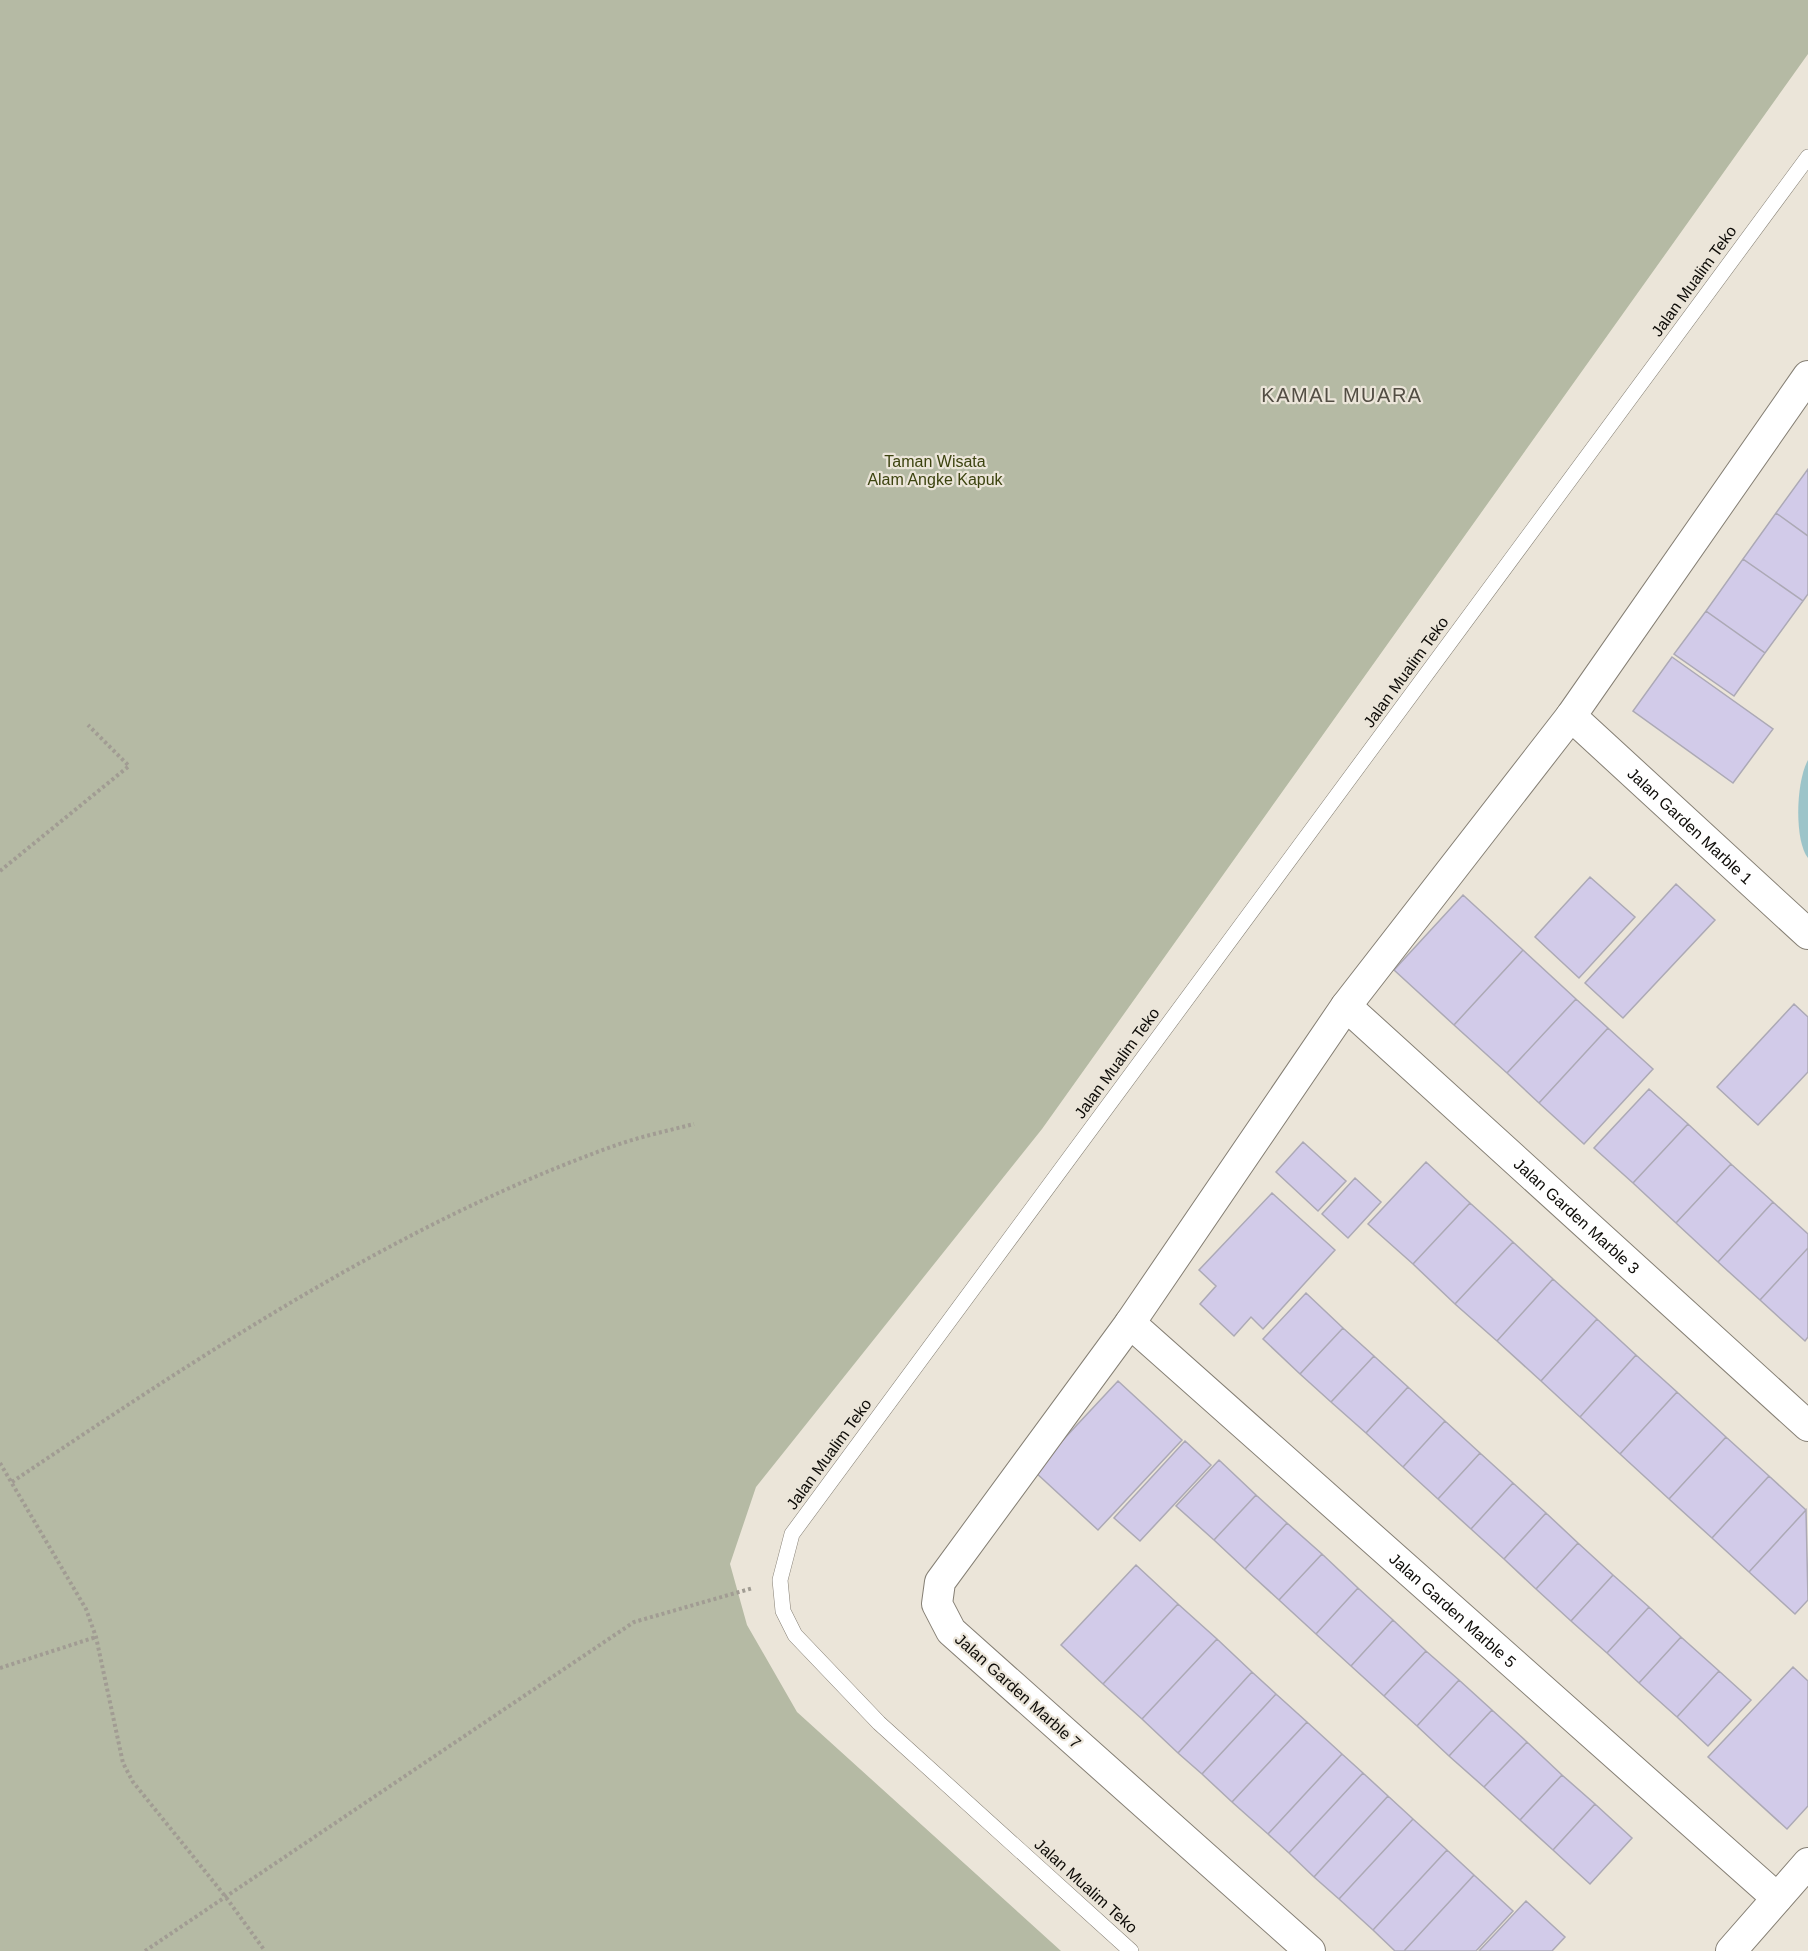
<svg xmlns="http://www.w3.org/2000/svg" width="1808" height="1951" viewBox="0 0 1808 1951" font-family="Arial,sans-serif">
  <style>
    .green { fill: #b5baa4 }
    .water { fill: #9cc4c9 }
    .building { fill: #d2cbe9; stroke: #aca9b5; stroke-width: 1.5 }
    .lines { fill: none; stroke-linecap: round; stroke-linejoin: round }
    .service-casing { stroke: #857f74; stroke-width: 16 }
    .minor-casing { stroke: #857f74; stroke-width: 32 }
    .path { stroke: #a19c93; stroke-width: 4; stroke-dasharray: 3 3; stroke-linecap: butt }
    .service { stroke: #fff; stroke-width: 15 }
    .minor { stroke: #fff; stroke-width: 30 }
    .labels { text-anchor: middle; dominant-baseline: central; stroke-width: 4.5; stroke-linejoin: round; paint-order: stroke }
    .street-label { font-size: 16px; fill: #0e0c08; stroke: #ebe5d9 }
    .park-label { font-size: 16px; fill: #3c430f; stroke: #ebe5d9 }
    .quarter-label { font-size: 20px; letter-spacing: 1.5px; fill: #534e44; stroke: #ebe5d9 }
  </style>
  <rect width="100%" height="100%" fill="#ebe5d9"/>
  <path class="green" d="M0,0h1808v54l-766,1075 -286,358 -26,77 17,61 50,87 264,239h-1061z"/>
  <path class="water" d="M1808,760v98c-14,-18 -12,-77 0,-98z"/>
  <path class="building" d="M1808,469v67l-32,-23z
    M1776,513l32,23v58l-5,7 -60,-42z
    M1743,559l60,42 -38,52 -59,-42z
    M1706,611l59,42 -31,43 -60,-42z
    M1672,657l101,72 -40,54 -100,-72z
    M1590,877l45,40 -56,61 -44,-41z
    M1676,884l39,36 -92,98 -38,-35z
    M1463,895l60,55 -69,75 -60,-55z
    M1523,950l53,49 -69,74 -53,-48z
    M1576,999l32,29 -69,75 -32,-30z
    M1794,1004l14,13v55l-50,53 -41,-38z
    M1608,1028l45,41 -69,75 -45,-41z
    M1649,1089l39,35 -55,59 -39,-35z
    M1688,1124l43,40 -55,59 -43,-40z
    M1303,1142l43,39 -28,30 -42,-39z
    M1426,1162l44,41 -57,61 -45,-40z
    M1731,1164l42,38 -55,60 -42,-39z
    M1355,1178l26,24 -33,36 -26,-24z
    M1272,1193l63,57 -72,79 -12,-12 -17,19 -34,-32 16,-18 -17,-16z
    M1773,1202l35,32v14l-48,52 -42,-38z
    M1470,1203l43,39 -58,62 -42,-40z
    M1513,1242l40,37 -56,62 -42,-37z
    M1808,1248v89l-3,4 -45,-41z
    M1553,1279l44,40 -56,62 -44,-40z
    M1306,1293l37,35 -43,46 -37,-35z
    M1597,1319l39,36 -56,62 -39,-36z
    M1343,1328l31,28 -43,46 -31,-28z
    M1636,1355l41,37 -57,62 -40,-37z
    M1374,1356l34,31 -42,46 -35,-31z
    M1118,1381l64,59 -84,90 -64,-59z
    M1408,1387l37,34 -42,46 -37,-34z
    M1677,1392l49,45 -57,62 -49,-45z
    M1445,1421l35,32 -42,46 -35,-32z
    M1726,1437l43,39 -57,62 -43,-39z
    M1185,1441l26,24 -71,76 -26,-23z
    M1480,1453l33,30 -42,46 -33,-30z
    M1219,1460l37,35 -42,45 -38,-34z
    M1769,1476l37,34 -57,62 -37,-34z
    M1513,1483l33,30 -42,46 -33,-30z
    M1256,1495l31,28 -42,46 -31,-29z
    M1806,1510l2,90 -13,14 -46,-42z
    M1546,1513l32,30 -42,46 -32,-30z
    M1287,1523l35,31 -43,46 -34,-31z
    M1578,1543l35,32 -42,46 -35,-32z
    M1322,1554l36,34 -42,46 -37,-34z
    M1136,1565l42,39 -75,80 -42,-39z
    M1613,1575l36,32 -42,46 -36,-32z
    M1358,1588l35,32 -42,46 -35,-32z
    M1178,1604l39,35 -75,80 -39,-35z
    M1649,1607l32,30 -42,46 -32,-30z
    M1393,1620l33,31 -42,45 -33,-30z
    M1681,1637l38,34 -42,46 -38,-34z
    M1217,1639l35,33 -74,81 -36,-34z
    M1426,1651l33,29 -42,46 -33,-30z
    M1793,1667l15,14v125l-21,23 -79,-72z
    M1719,1671l32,29 -43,46 -31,-29z
    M1252,1672l24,22 -74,80 -24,-21z
    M1459,1680l33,30 -43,46 -32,-30z
    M1276,1694l31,28 -75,80 -30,-28z
    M1492,1710l35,32 -43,45 -35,-31z
    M1307,1722l35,32 -74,80 -36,-32z
    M1527,1742l35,33 -42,45 -36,-33z
    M1342,1754l21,19 -74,80 -21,-19z
    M1363,1773l25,23 -74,81 -25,-24z
    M1562,1775l33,29 -42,46 -33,-30z
    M1388,1796l25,23 -74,80 -25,-22z
    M1595,1804l37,34 -42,46 -37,-34z
    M1413,1819l34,31 -74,80 -34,-31z
    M1447,1850l27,25 -70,76h-9l-22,-21z
    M1474,1875l39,36 -37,40h-72z
    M1526,1901l39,36 -13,14h-73z"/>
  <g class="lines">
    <defs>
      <path id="service" d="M1131,1951l-252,-228 -84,-88 -12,-24 -3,-31 12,-46 1016,-1377"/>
      <g id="minor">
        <path id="s1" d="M1571,716l237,218"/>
        <path id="s2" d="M1346,1006l462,420"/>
        <path id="s3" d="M1130,1323l647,575"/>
        <path d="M1310,1951l-359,-320 -14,-27 3,-22 190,-259 216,-317 225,-290 237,-340"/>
        <path d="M1731,1951l77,-88"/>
      </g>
    </defs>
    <use href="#service" class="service-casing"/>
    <use href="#minor" class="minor-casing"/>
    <path class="path" d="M0,871l129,-105 -41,-41
      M0,1463l86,146 10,28 27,126 10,19 92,114 40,55
      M12,1482c188,-126 385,-258 599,-335 27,-10 56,-16 83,-23
      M0,1668l96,-31
      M145,1951l489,-329 119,-34"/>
    <use href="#service" class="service"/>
    <use href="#minor" class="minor"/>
  </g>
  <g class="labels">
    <g class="street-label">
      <text transform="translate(1694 281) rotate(-54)">Jalan Mualim Teko</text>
      <text transform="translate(1406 672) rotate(-54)">Jalan Mualim Teko</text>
      <text stroke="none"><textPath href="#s1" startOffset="162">Jalan Garden Marble 1</textPath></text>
      <text transform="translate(1117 1063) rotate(-54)">Jalan Mualim Teko</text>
      <text stroke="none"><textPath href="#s2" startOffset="312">Jalan Garden Marble 3</textPath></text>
      <text transform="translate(829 1454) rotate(-54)">Jalan Mualim Teko</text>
      <text stroke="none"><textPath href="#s3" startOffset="432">Jalan Garden Marble 5</textPath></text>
      <text transform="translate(1018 1691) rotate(42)">Jalan Garden Marble 7</text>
      <text transform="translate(1086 1886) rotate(42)">Jalan Mualim Teko</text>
    </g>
    <g class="park-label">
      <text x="935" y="461">Taman Wisata<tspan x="935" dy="18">Alam Angke Kapuk</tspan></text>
    </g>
    <g class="quarter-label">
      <text x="1342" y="395">KAMAL MUARA</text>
    </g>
  </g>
</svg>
